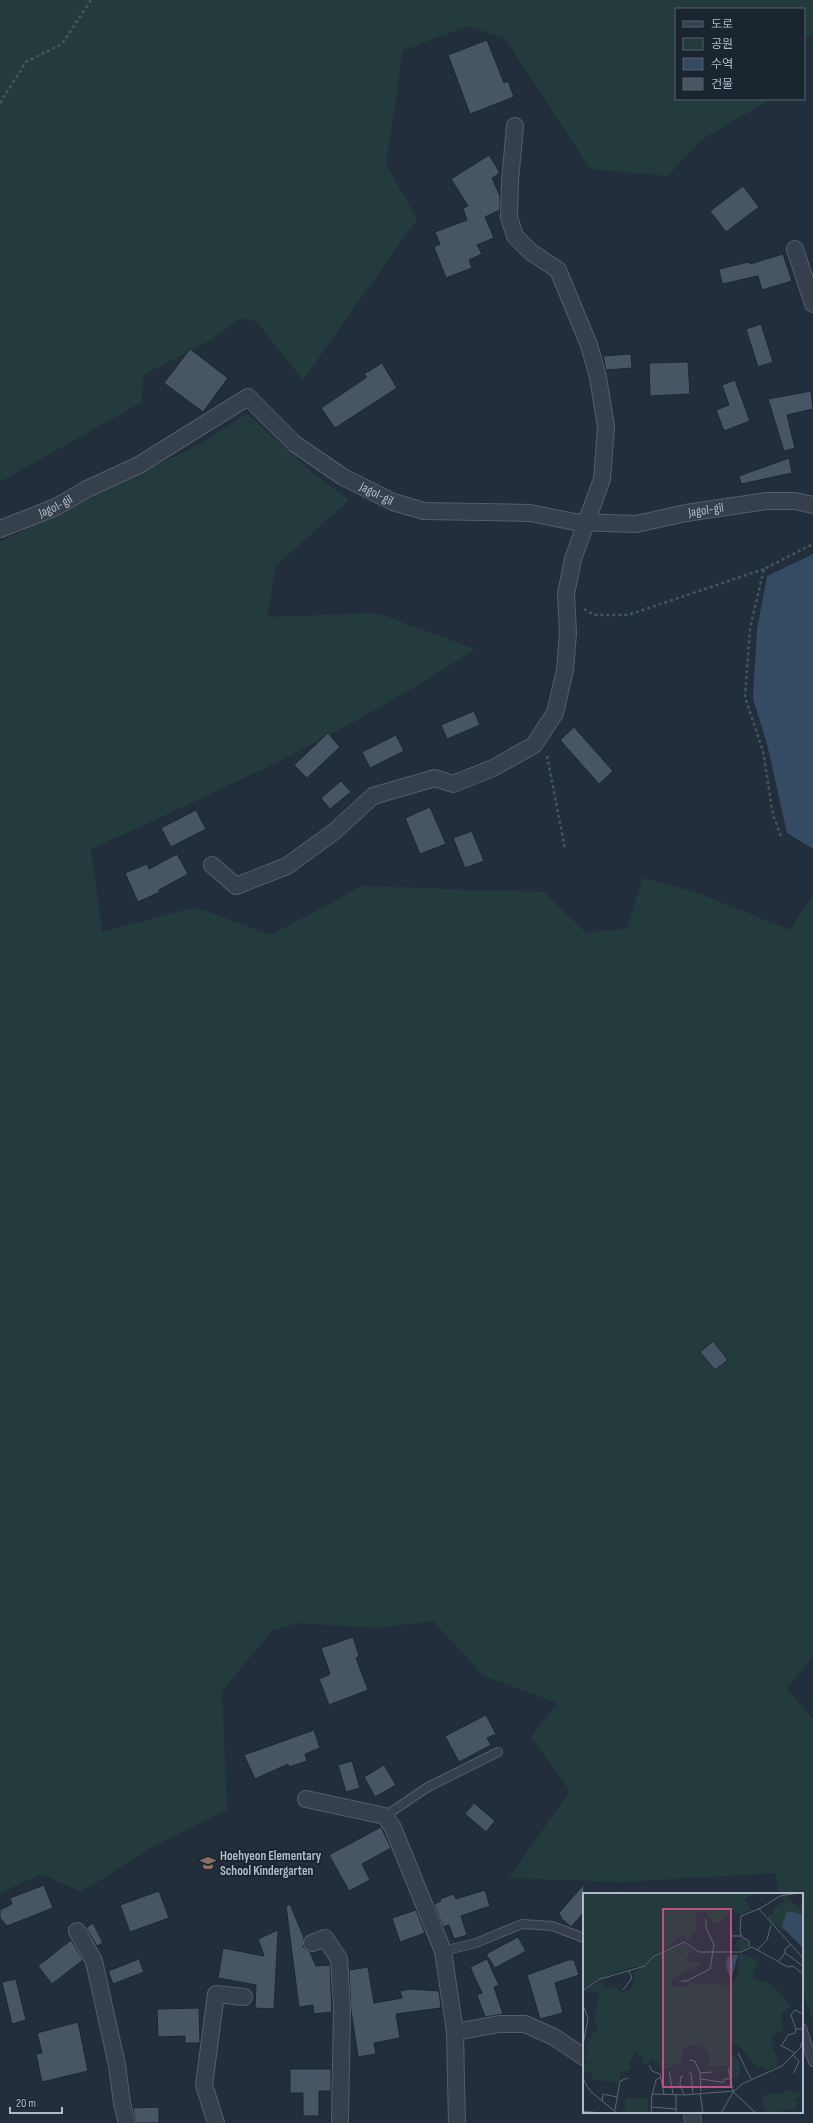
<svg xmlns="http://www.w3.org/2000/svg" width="813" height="2123" viewBox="0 0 813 2123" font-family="'Sofia Sans Condensed','Noto Sans KR',sans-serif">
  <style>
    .green { fill: #243b3d }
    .water { fill: #354a63 }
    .building { fill: #485565; stroke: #1d2733 }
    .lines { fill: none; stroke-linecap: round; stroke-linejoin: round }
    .service-casing { stroke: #545d6a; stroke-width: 10 }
    .minor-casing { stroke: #545d6a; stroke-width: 18 }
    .path { stroke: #42585a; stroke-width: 2.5; stroke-dasharray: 3 3; stroke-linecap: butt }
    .service { stroke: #36404c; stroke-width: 8 }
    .minor { stroke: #36404c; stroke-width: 16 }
    .labels { text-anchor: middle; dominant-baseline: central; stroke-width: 4; stroke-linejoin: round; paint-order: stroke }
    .street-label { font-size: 13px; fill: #b1bac8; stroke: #1b2530 }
    .poi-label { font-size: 13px; font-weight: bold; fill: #b1bac8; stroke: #1b2530; text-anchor: start }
    .inset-road { fill: none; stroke: #5b6674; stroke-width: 1 }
    .view { fill: #bc5181; fill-opacity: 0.15; stroke: #bc5181; stroke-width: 2 }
    .inset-edge { fill: none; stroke: #b1bac8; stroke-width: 2 }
  </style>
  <rect width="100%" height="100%" fill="#222e3c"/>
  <path class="green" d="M0,0h813v35l-9,4v-30h-128v90h95l-70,41 -33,36 -78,-7 -85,-131 -38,-12 -64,25 -17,113 31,55 -114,161 -46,-58 -15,-4 -33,23 -66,34 -1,27 -142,80z
    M247,414l66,59 36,27 -73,66 -9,51 110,-4 98,36c-120,80 -253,141 -384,200l11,83 93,-25 76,28 91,-49 182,6 42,41 41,-5 16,-50 52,14 95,38 23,-35v760l-26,34 26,30v302l-11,-30v-97h-23l-3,-21 -156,9 -111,-4 61,-87 -39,-54 26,-34 -73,-27 -51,-55 -56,7 -78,-5 -26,7 -51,61 5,119 -74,37 -72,45 -39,-18 -42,19v-1351l200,-98z"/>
  <path class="water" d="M813,554v295l-26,-16 -20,-89 -14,-45 4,-70 10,-53z"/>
  <path class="building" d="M487,40l17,43 4,-2 6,16 -44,17 -22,-59z
    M489,155l11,18 -8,5 8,18v14l-15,7 9,21 -17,7 5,9 -13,6 3,8 -26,10 -12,-31 6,-3 -5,-12 32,-12 -4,-12 5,-2 -17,-27z
    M743,186l16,21 -33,25 -16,-21z
    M783,254l9,27 -30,9 -4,-14 -36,8 -3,-15 30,-7 1,2z
    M761,324l12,38 -15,5 -12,-38z
    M190,349l38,29 -25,34 -39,-29z
    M631,354l1,14 -26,2 -3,-14z
    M688,362l2,32 -40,2 -1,-33z
    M382,363l15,25 -62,40 -14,-20 46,-31 -3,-3z
    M735,380l15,41 -26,10 -8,-21 13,-5 -7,-20z
    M811,391l2,18 -26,6 8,33 -11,3 -16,-52z
    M789,458l3,15 -51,11 -2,-8z
    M474,711l6,14 -33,14 -6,-14z
    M574,727l39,44 -14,13 -39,-44z
    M328,733l12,14 -33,31 -13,-13z
    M396,735l8,16 -34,17 -8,-16z
    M341,781l10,11 -21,17 -9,-11z
    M430,807l16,37 -26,10 -15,-36z
    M196,810l10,19 -35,18 -10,-19z
    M472,831l12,30 -19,7 -12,-30z
    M177,854l11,20 -29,16 1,2 -22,10 -13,-29 22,-9 2,5z
    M713,1341l15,19 -13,10 -15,-18z
    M353,1637l6,19 -3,2 12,32 -39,15 -10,-26 11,-5 -9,-26z
    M486,1715l10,19 -9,4 4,7 -32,17 -14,-26z
    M314,1730l6,18 -15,6 2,7 -18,6 -1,-3 -33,15 -11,-24z
    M352,1761l8,27 -14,4 -8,-27z
    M384,1765l12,20 -21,12 -11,-20z
    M474,1803l21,18 -9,11 -21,-18z
    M381,1827l10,21 -29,16 8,16 -21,11 -20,-36z
    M584,1884v28l-13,15 -9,-8 -3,-6z
    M44,1885l9,23 -46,18 -7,-8v-8l12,-6 -2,-6z
    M485,1890l5,16 -29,10 6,19 -13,4 -5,-14 -6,2 -9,-23 7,-3 -1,-2 14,-5 2,5z
    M159,1891l10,27 -39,14 -10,-27z
    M290,1904l14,34 -1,9 7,5 6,14 14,-1 2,47 -18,2 -1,-9 -14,2 -13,-101z
    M416,1910l9,23 -25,9 -8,-24z
    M93,1923l10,20 -6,3 -11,-18z
    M278,1930l-4,79 -19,-1 1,-23 -38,-7 5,-30 41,8 -6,-17z
    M518,1937l8,14 -31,17 -9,-14z
    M71,1940l12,20 -31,24 -14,-18z
    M139,1959l5,13 -31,12 -5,-13z
    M487,1959l12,26 -5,2 9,27 -18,3 -8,-22 5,-2 -12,-26z
    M568,1960h6l5,15 -24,8 8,30 -23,6 -13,-44z
    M368,1967l6,36 28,-5 -2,-7 11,-2 28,2 2,17 -45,6 4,24 -26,5 2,11 -18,3 -7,-47 -2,-40z
    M16,1979l10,41 -14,4 -10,-42z
    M199,2008l1,35h-15v-7l-27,1 -1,-28z
    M78,2022l10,49 -46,11 -6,-28 6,-1 -5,-20z
    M290,2069h41v22h-12v25h-16v-23h-13z
    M159,2107v16h-23l-3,-15z"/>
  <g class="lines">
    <defs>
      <path id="service" d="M385,1816l43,-29 70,-35
        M443,1951l33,-8 46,-19 30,2 32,12
        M802,2028l11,34"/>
      <g id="minor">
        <path d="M795,249l18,55"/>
        <path id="s1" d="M0,529l56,-22 31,-18 52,-24 109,-68 47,47 48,33 50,25 31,9 106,2 45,9 61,2 50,-11 80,-12h29l18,4"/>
        <path d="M212,865l24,21 51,-20 48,-35 38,-35 62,-18 18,6 40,-16 41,-23 21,-32 10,-43 3,-37 -2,-39 7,-35 29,-80 4,-52 -8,-50 -9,-32 -31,-75 -27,-18 -16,-16 -6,-19 1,-36 5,-55"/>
        <path d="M306,1799l79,17 8,12 50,123 12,81 2,91"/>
        <path d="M77,1931l17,30 23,104 5,38 5,20"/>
        <path d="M312,1943l13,-5 14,21 3,48 -2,116"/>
        <path d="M455,2032l44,-8h26l29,13 30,20"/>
        <path d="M692,2112l1,11"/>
        <path d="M216,2123l-12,-38 12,-91 28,3"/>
      </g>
    </defs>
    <use href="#service" class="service-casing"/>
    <use href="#minor" class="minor-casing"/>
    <path class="path" d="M0,103l26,-41 36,-18 29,-44
      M584,609l10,6h34l136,-46
      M547,756l18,93
      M781,836l-8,-21 -10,-64 -18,-54 5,-69 14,-59 49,-25"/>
    <use href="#service" class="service"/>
    <use href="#minor" class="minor"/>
  </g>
  <defs>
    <symbol id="school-bare" viewBox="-9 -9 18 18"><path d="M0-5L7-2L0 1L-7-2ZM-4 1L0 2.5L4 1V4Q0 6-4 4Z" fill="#8d6e63" stroke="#1b2530" stroke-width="2.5" paint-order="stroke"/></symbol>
  </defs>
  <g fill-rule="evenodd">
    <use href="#school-bare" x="197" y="1852" width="22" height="22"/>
  </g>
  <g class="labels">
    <g class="street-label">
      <text stroke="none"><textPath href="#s1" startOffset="444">Jagol-gil</textPath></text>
      <text stroke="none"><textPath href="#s1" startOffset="60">Jagol-gil</textPath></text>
      <text stroke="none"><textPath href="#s1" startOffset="779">Jagol-gil</textPath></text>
    </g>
    <g class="poi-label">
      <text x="220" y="1856">Hoehyeon Elementary<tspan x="220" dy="15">School Kindergarten</tspan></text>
    </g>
  </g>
  <g transform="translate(583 1893)">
    <rect width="220" height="220" fill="#222e3c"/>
    <path d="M0,0h34l1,3 5,-3h132l-11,7 8,10 -11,4h-5l-2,-4 -15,13h-6l-8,-11 -8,1 -2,9 3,5 -10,14 -5,-6 -41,32h-11l-37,14 -11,7zM203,3l12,11 5,-4v11l-13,-3 -7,20 -14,-10 -1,-6h4l2,-7 11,-7 -4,-4zM153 52a6 6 0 1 1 12 0a6 6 0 1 1-12 0ZM101,50l8,8 -7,9 18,3 -32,17 1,7 7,-2 7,2 7,-4 16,1 3,3 5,-5 12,5 8,-10 3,-24 18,7 -6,17 22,9 17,21 -9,5 -1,9 3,8 -11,7 -1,4 1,10 5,6 -2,8 3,2 -12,4 -4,-4 -6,2 -15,-20 -8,-4 -5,7 11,12 -1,15 -8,1 -3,-13h-22l5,-7 -3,-4 1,-3 -10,-7h-11l-6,6v10l-12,7 -10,1 -1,-6 -8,-3 -4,5 -5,-2 2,-6 -6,1v-5h-4l-5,11 1,6 -9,1 -2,11 -23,-2 -5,-2 1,-5 -2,-2 -7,2v-9l5,-1 -4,-6 5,-6 -3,-3 6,-15 4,-1 2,-5 -4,-3 5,-31 -4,-3 -3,3 -9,-3 18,-9 5,7 5,-3 -1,4 6,-2 5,6 10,-4 3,-4v-13l12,-6 8,-8zM205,197l12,4 -1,4 -6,2 5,3 -3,6 -26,4 -7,-8 1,-7 4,-4h18l-1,-3zM42,205h23v14h-23z" fill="#243b3d"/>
    <path d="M206,18l14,3v34l-21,-21 4,-14zM150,62h5l-7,25 -5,-13 1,-10z" fill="#354a63"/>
    <path class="inset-road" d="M176,16l44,49M147,37l2,6h9M166,54v-6l-7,-4 -2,-5 1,-16 20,-8 19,-12 19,-3M174,57l10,-10 4,-15M202,60l18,13M196,68l6,-8v-4l6,-5M98,88h6l23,-12 4,-24 -8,-18v-8M0,97l17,-11 45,-13 8,-9 31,-15 15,10h42l11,-5 36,20 5,-1 10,8M40,97l9,-12 -3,-7M0,112l5,13 -5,27M220,121l-8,-4 -4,5 5,14h7M197,152l15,8M199,152l6,-10 7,-2 1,-4M155,160l13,26M210,162l6,6 -5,12M106,167l6,1 5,12 1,19M66,172l3,6 8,3 4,20M145,175l5,23M86,178l4,23M106,179l2,1 2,21M117,180l13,-1M100,184l-2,-1 -1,8 4,11M0,186l7,12 27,22M118,186l20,3h3v-3h6M150,199l23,21M117,200l3,20M69,202l4,-15 5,-3M19,208l1,-7 14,3M68,214l25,2M32,217l5,-29 8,-3M0,218l17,2M68,220l1,-18 2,-1 30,1 50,-4M93,220v-18M138,220l12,-21 9,-8 40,-18 18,-18 3,-8"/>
    <path class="view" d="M80,16h68v178h-68z"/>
    <rect width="220" height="220" class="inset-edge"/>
  </g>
  <rect x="675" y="8" width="130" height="92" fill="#1b2530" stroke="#57616d"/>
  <rect x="683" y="21" width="20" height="6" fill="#36404c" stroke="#57616d"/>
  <text x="711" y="28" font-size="12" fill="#b1bac8">도로</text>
  <rect x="683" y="38" width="20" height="12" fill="#243b3d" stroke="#57616d"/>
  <text x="711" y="48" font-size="12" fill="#b1bac8">공원</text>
  <rect x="683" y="58" width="20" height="12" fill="#354a63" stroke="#57616d"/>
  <text x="711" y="68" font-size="12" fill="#b1bac8">수역</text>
  <rect x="683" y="78" width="20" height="12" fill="#485565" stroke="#57616d"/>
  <text x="711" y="88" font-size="12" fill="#b1bac8">건물</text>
  <path d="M10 2107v6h52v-6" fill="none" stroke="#b1bac8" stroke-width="2"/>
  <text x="16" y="2107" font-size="12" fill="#b1bac8" stroke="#1b2530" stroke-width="3" paint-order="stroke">20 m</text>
</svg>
